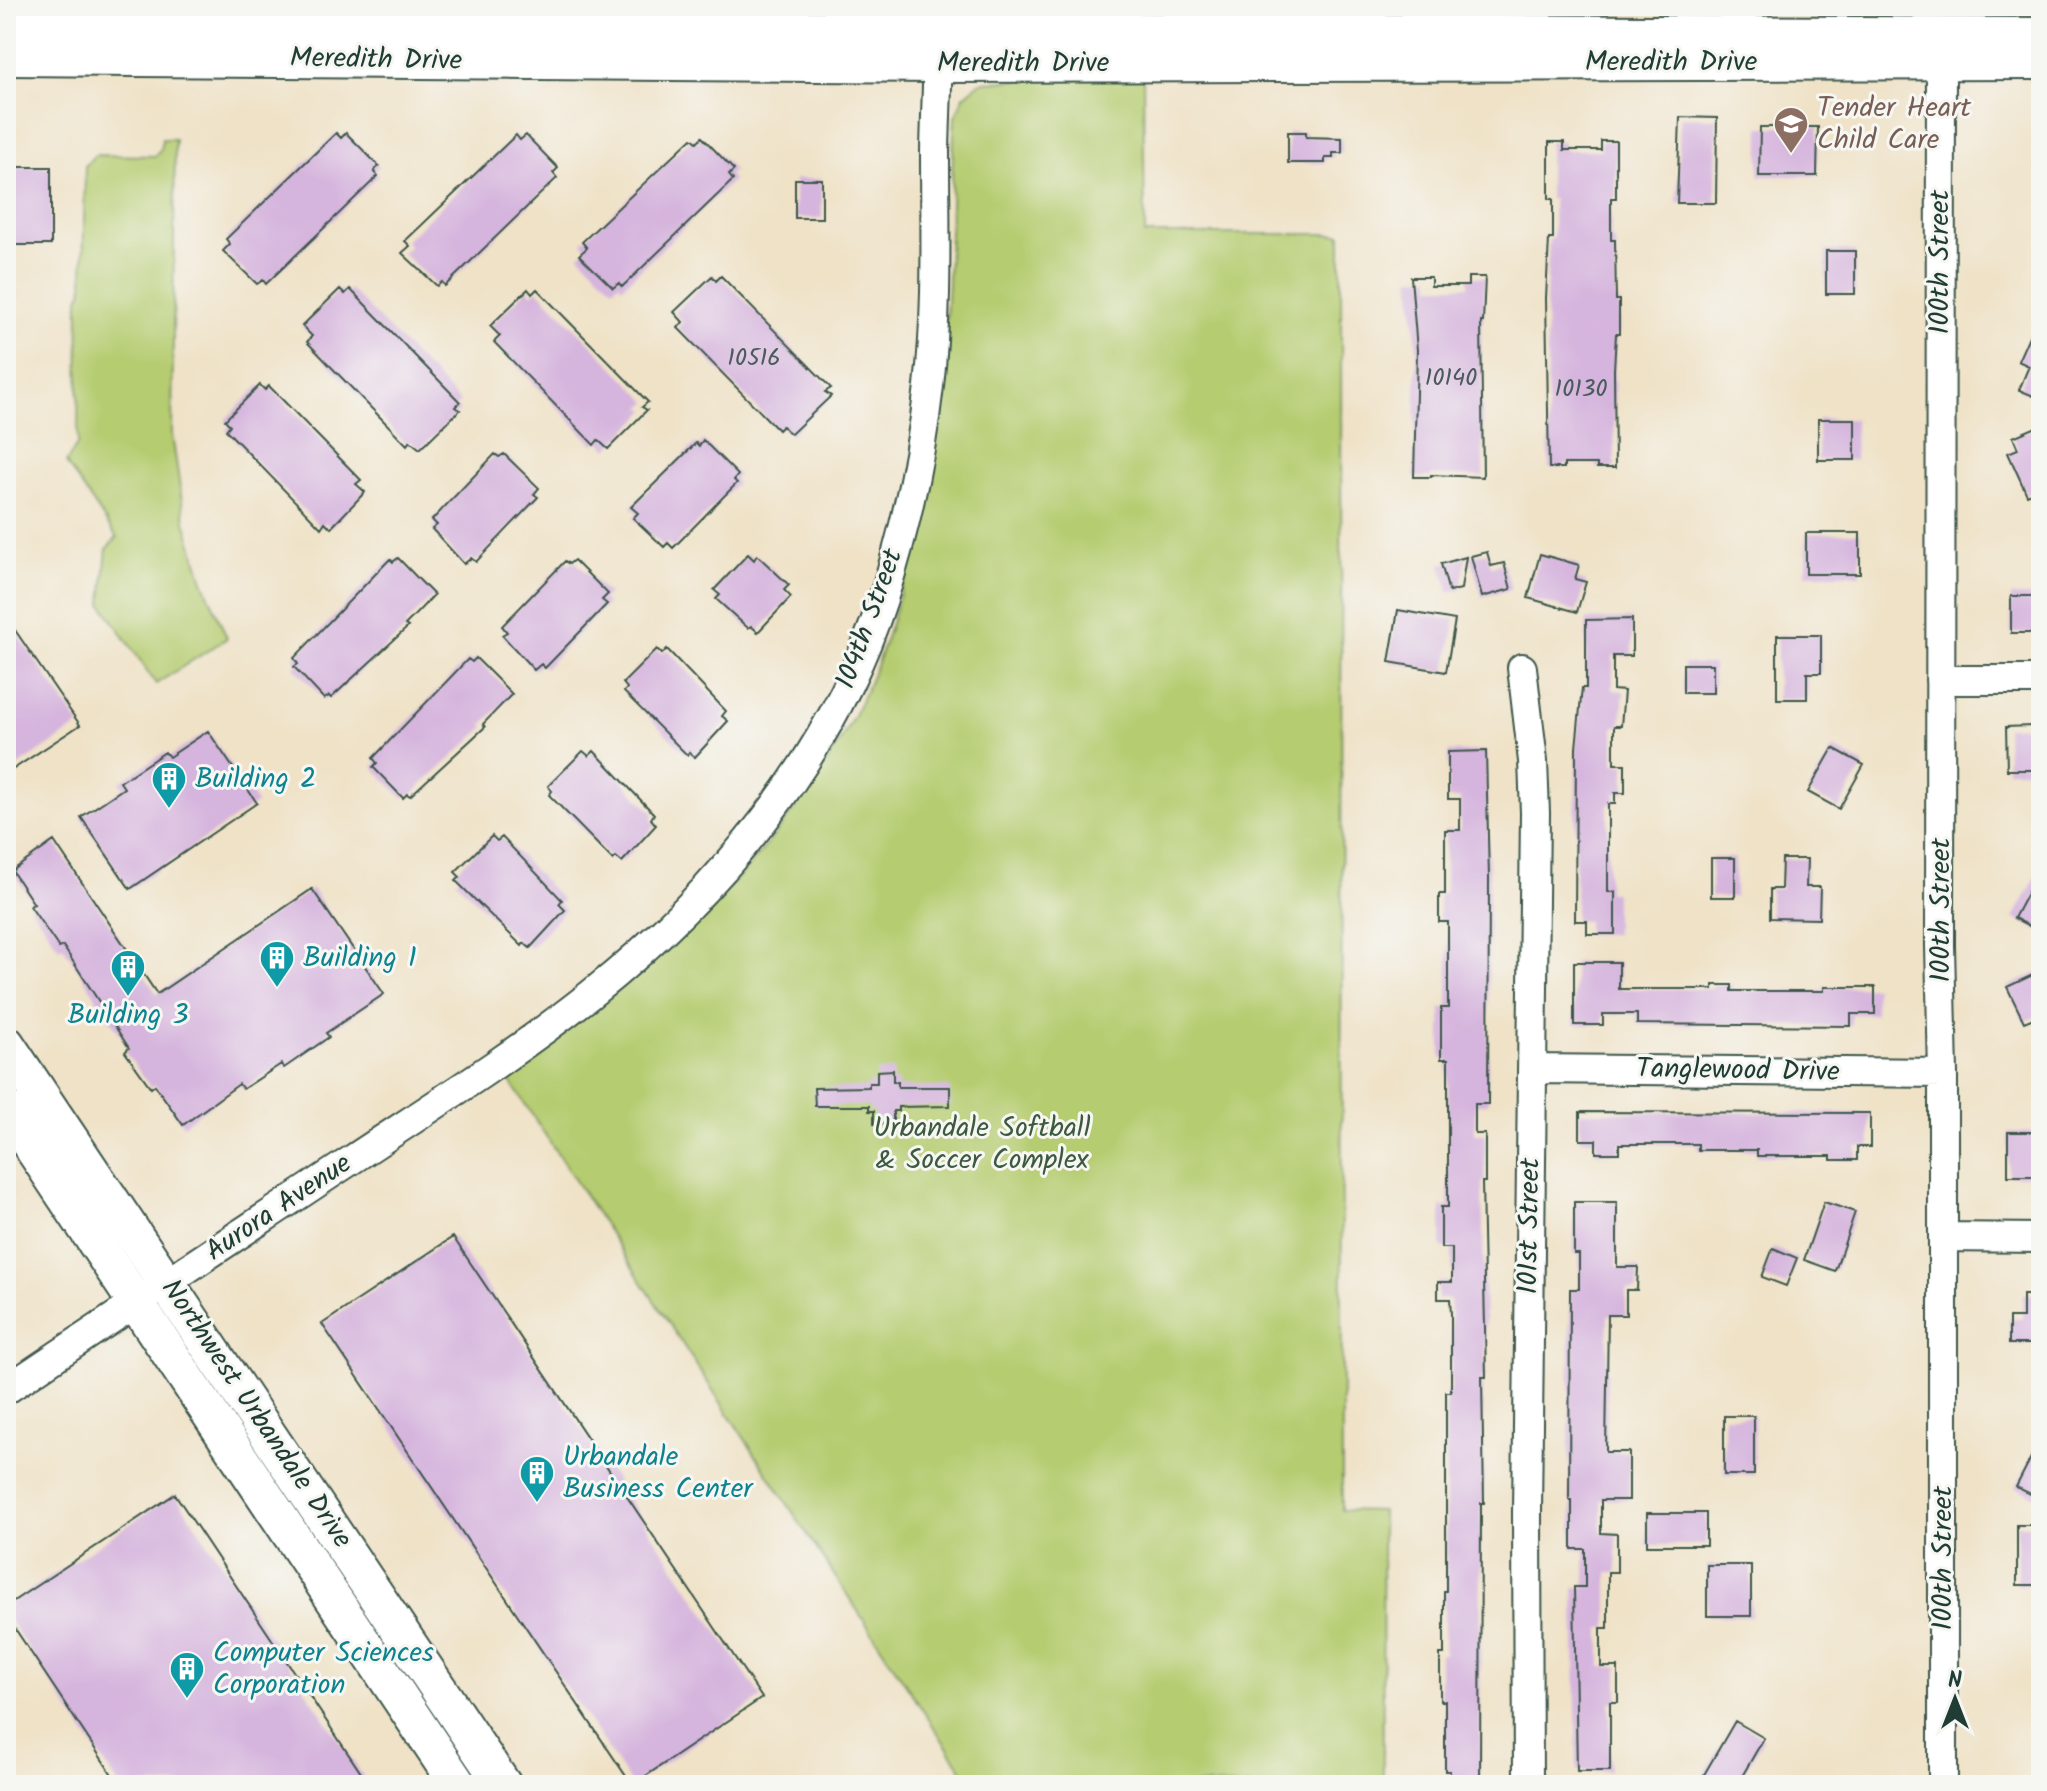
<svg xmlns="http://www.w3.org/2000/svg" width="2047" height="1791" viewBox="0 0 2047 1791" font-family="Kalam,sans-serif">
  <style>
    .green { fill: #b5cc70; stroke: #6a8452; stroke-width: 2 }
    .building { fill: #d5b4dd }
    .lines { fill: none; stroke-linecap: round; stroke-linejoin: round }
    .minor-casing { stroke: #3e564a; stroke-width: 32 }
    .major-casing { stroke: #3e564a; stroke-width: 40 }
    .minor { stroke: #fff; stroke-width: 28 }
    .major { stroke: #fff; stroke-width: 36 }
    .labels { text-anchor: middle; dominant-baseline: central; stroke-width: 6; stroke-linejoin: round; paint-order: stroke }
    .number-label { font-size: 24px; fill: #4c5b5e }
    .street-label { font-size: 28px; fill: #1f3d34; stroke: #f6f6f2 }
    .education-label { font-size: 28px; fill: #785e54; stroke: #f6f6f2; text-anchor: start }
    .culture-label { font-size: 28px; fill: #0d838f; stroke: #f6f6f2; text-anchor: start }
    .park-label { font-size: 28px; fill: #3d5a40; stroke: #f6f6f2 }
  </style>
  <rect width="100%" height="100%" fill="#f6f6f2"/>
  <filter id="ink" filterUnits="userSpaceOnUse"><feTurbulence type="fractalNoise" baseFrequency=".0125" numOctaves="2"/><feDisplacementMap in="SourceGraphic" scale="16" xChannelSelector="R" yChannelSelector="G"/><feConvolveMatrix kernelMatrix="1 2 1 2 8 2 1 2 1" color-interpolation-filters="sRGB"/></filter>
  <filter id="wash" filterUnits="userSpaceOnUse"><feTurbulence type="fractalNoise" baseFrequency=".006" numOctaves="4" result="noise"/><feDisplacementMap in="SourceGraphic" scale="32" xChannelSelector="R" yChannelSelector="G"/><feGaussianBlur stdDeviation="1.8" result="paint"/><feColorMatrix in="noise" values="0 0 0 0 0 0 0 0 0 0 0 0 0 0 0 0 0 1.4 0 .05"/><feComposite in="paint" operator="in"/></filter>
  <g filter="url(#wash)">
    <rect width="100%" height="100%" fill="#efe2c7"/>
    <path class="green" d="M1143,74l2,160h196l1,1276 40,1 1,274h-411l-466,-710c62,-50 130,-94 188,-151 56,-55 106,-116 146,-183 31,-52 50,-111 66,-169 9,-33 18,-66 24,-99 20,-117 18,-238 25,-356l9,-21 17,-14z
      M162,139h13l-3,296 13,86 18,60 24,57 -71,46 -54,-80 5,-56 10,-10 -51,-75 12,-20 1,-145 4,-7 2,-125 10,-11 60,1 6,-7z"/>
    <g id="blocks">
      <path class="building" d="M1680,117l37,1 -1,85h-39z
        M1760,127h58l-1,49h-58z
        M1288,132h18v5l36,1v15h-9v5h-8v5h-37z
        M336,133l5,5 5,-5 33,33 -5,5 4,5 -112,108 -3,-4 -6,4 -34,-33 7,-7 -4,-5z
        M516,135l4,5 6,-5 32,33 -5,5 4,5 -112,108 -3,-4 -5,4 -35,-33 8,-7 -5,-5z
        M702,137l32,33 -5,5 4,5 -111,107 -3,-4 -6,5 -34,-33 8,-7 -5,-6 110,-104 5,4z
        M1601,141h15v57h-5v42h4l1,60h3v34h-3l-2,36 1,98h-18v-4h-33v4h-15l-3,-170 3,-59h4v-40h-4v-57h15v8h37z
        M6,167h45v78h-45z
        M795,179h27v39h-27z
        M1826,251h29v43h-29z
        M712,276l4,5 5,-5 110,112 -6,4 6,4 -40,38 -9,-8 -4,4 -100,-102 5,-6 -9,-10z
        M1411,277h20v9h37v-9h17l-2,45h-2l2,155 -52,-2v2h-17l3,-127z
        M340,289l5,5 5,-5 110,113 -5,5 5,3 -40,39 -10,-8 -3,4 -100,-103 5,-6 -10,-10z
        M528,289l4,5 5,-5 111,113 -6,5 5,3 -39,39 -10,-9 -4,5 -100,-103 6,-6 -10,-10z
        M2029,336l11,5 1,-2v60l-22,-9 10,-24 -11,-5z
        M260,385l5,5 4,-4 92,94 -5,4 9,8 -34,36 -6,-6 -4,6 -95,-98 4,-5 -5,-5z
        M1818,419h37v41h-37z
        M2041,425v64l-14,6 -19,-42 10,-4 -5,-12z
        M703,440l35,35 -4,5 3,3 -64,65 -5,-5 -4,4 -31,-29 5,-5 -7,-6 65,-64 3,3z
        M495,454l4,3 5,-3 35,34 -5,6 4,3 -62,65 -5,-4 -7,6 -32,-35 5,-4 -5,-5z
        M1806,533h54v41h-54z
        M1487,552l4,14 13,-3 7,26 -29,8 -11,-41z
        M748,554l6,6 3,-5 32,30 -5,5 7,7 -33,35 -7,-6 -3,2 -32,-29 4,-4 -6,-5z
        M1540,554l39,11 -4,14 11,3 -9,30 -49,-14z
        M1466,557l-5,32 -12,3 -8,-28z
        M398,558l36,37 -29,30 3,2 -77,71 -2,-2 -5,3 -30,-32 4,-3 -4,-6 96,-99 3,3z
        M574,560l34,34 -6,6 5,4 -62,64 -4,-4 -7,6 -32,-35 5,-3 -5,-6 63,-65 4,3z
        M2011,596h30v37h-30z
        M1398,610l57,10 -9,52 -57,-10z
        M6,617l74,108 -74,49z
        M1632,619v37h-19v34l11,1 -3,35h-7v38h11v29h-10v11h-7v88h7v42h-28v-13h-12l1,-173 6,-60h4v-68z
        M1777,635h44v38h-14v26h-30z
        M657,649l5,5 5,-5 59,62 -4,5 6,5 -33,36 -6,-5 -2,3 -63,-63 3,-4 -4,-5z
        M476,658l36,36 -29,30 2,3 -75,69 -3,-2 -4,4 -30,-31 4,-4 -4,-5 95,-99 4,3z
        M1683,664h30v29h-30z
        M2031,726v10h10v34h-34l-1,-43z
        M208,731l49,72 -127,86 -49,-72 43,-29 -4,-6 45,-30 4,5z
        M1833,748l31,17 -25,44 -31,-17z
        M583,751l6,5 5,-5 60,63 -3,5 5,6 -34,37 -6,-5 -3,3 -64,-65 3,-4 -4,-5z
        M1486,751l3,128 -1,225h-13v30h10v48h-3l4,195h-4l2,126h-3l-1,282h-30v-14h-5v-70h-5v-47h4v-63h2v-199h5v-78l-1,-15h-12v-17h14v-34h-11v-41h7v-148h-7v-51h7v-86h-9v-28h6v-64h15v-31h-12v-47z
        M492,836l5,5 5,-4 60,63 -3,4 6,6 -35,38 -6,-5 -2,3 -66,-65 4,-4 -5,-5z
        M54,841l103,153 155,-105 72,105 -58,39 3,4 -45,31 -3,-4 -38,25 -4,-5 -56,41 -28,-40 -4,3 -26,-36 4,-4 -66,-102 -4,2 -29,-42 4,-2 -22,-33z
        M1711,858h24v39h-24z
        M1782,859h25l-1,28h14l-1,32 -49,-1v-29h11z
        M2041,867v65l-27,-14z
        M1574,962h45v27h94v-4h19v6h92v-4h51v27h-24v12l-214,-2v-10h-34v11h-29z
        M2041,971v44l-17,7 -17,-35z
        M893,1070v12h5v5h52v19l-52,1v4h-5v13h-19v-13h-5v-5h-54l-1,-18 55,-1v-4h8v-12z
        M1580,1112l290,1v34h-13v13h-26v-4h-74v-6h-59v-6h-79v9h-23v-13h-16z
        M2008,1132h33v44h-33z
        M1574,1202h43v65h21l-1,23h-11v25h-18l-2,137h23v48h-28v33l16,1v38h-9v56h-7v39h17v35h-8v69h-33l-3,-184h11v-38h-13v-49h-3l1,-211h9v-35h-5z
        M1824,1202l31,10 -20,59 -31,-11z
        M453,1237l309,461 -130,87 -310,-461z
        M1773,1248l24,10 -11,28 -24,-9z
        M2023,1295h18v49h-32v-26h14z
        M1724,1416h30v59h-30z
        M2041,1438v61l-25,-12z
        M175,1494l194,291h-250l-113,-170v-9z
        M1647,1513h59v32h-59z
        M2017,1525h24v60h-24z
        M1707,1565h44v51h-44z
        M1735,1721l29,17 -27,47h-39z"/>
    </g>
  </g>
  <g filter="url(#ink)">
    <use href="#blocks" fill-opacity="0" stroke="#3e564a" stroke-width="2"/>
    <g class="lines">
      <defs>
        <path id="minor" d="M1416,6v44
          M1941,42l-1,904 3,127v712
          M1522,668l11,93 2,52 -8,700 1,272
          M1940,680h101
          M1532,1069l411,4
          M1943,1237l98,1
          M6,1390c115,-78 231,-154 347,-231 80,-53 163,-105 238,-165 129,-103 240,-236 292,-395 22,-69 38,-141 46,-213 9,-77 6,-157 6,-235 1,-48 4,-97 3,-145"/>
        <path id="major" d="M6,22l173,4 1862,10
          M6,57l932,7 1103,-3
          M6,1044l497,741
          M6,1108l452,677"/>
      </defs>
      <use href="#minor" class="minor-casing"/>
      <use href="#major" class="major-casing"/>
      <use href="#minor" class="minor"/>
      <use href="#major" class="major"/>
    </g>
  </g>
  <defs>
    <symbol id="school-pin" viewBox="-11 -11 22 30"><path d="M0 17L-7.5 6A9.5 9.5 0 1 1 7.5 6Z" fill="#8d6e63" stroke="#f6f6f2"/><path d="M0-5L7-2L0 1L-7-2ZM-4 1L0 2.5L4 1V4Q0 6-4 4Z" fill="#fff"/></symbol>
    <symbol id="building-pin" viewBox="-11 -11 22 30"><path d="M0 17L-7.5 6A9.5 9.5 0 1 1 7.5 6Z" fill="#0f9aa8" stroke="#f6f6f2"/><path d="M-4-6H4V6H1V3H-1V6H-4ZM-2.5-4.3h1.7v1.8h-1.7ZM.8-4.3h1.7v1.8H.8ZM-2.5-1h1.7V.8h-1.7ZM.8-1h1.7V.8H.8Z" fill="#fff"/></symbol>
  </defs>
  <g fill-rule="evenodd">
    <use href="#school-pin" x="1771" y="104" width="40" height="54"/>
    <use href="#building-pin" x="149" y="759" width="40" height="54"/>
    <use href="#building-pin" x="257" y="938" width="40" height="54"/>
    <use href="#building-pin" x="108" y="947" width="40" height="54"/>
    <use href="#building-pin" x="517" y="1453" width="40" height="54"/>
    <use href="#building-pin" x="167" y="1649" width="40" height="54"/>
  </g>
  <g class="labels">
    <g class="number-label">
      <text x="754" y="358">10516</text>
      <text x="1451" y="378">10140</text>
      <text x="1581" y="389">10130</text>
    </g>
    <g class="street-label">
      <text transform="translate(376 60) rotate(1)">Meredith Drive</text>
      <text x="1671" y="62">Meredith Drive</text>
      <text x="1023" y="63">Meredith Drive</text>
      <text transform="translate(1940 262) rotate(-90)">100th Street</text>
      <text transform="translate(870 619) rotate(-70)">104th Street</text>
      <text transform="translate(1941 910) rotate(-90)">100th Street</text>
      <text transform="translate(1738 1071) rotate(1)">Tanglewood Drive</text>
      <text transform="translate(279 1208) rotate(-34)">Aurora Avenue</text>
      <text transform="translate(1530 1226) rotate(-89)">101st Street</text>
      <text transform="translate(256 1414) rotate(56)">Northwest Urbandale Drive</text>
      <text transform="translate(1943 1558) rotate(-90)">100th Street</text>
    </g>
    <g class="education-label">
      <text x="1817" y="108">Tender Heart<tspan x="1817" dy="32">Child Care</tspan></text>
    </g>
    <g class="culture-label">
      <text x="195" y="779">Building 2</text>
      <text x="303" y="958">Building 1</text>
      <text x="128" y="1015" text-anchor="middle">Building 3</text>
      <text x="563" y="1457">Urbandale<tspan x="563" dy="32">Business Center</tspan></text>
      <text x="213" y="1653">Computer Sciences<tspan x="213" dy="32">Corporation</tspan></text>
    </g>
    <g class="park-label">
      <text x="982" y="1128">Urbandale Softball<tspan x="982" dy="32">&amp; Soccer Complex</tspan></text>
    </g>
  </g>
  <rect width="2047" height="1791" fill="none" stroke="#f6f6f2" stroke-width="32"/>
  <g transform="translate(1955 1699)" stroke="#f6f6f2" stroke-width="6" paint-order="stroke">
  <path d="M0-6L14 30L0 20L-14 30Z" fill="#1f3d34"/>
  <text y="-12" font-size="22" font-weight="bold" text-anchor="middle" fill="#1f3d34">N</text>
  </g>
</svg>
